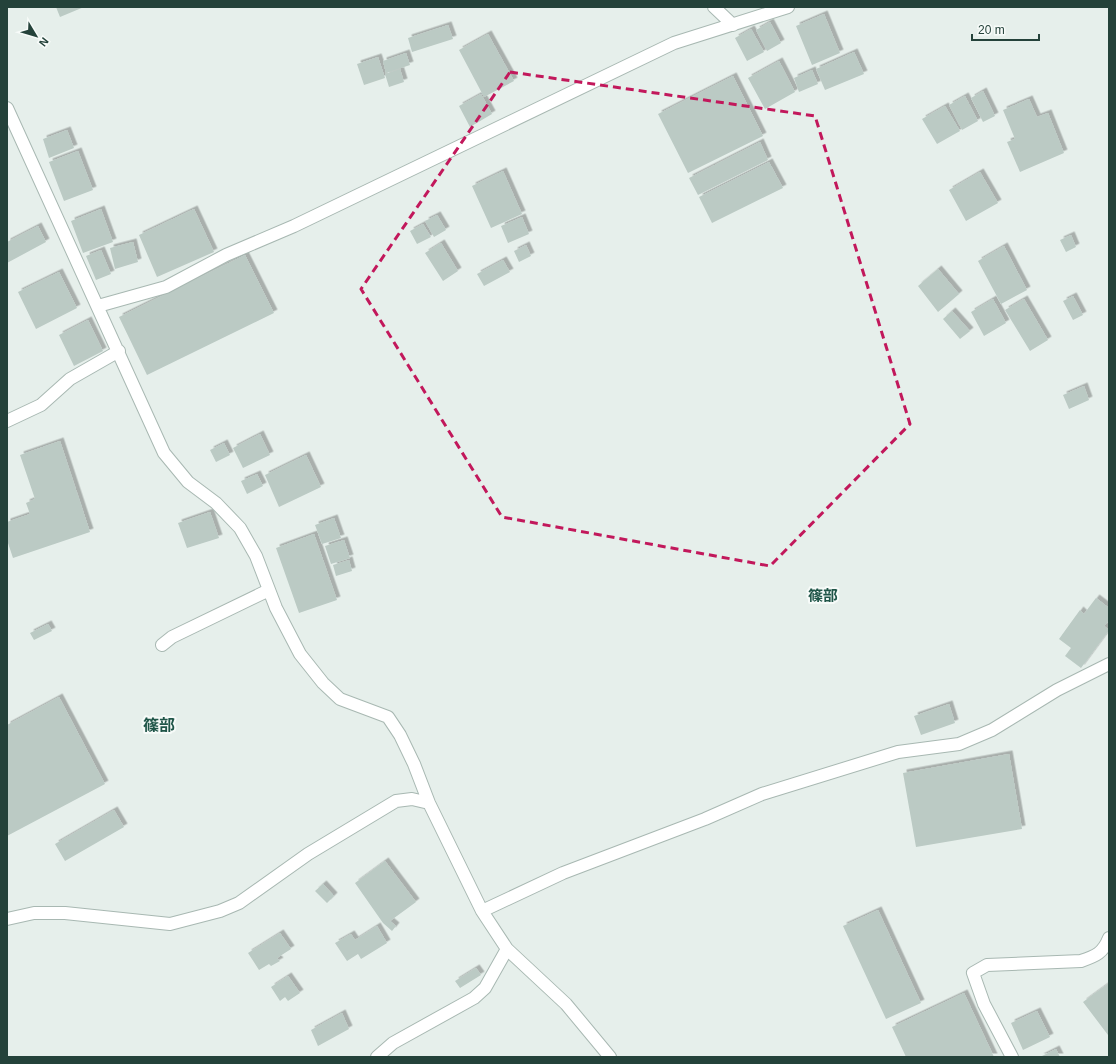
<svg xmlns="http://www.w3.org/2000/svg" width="1116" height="1064" viewBox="0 0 1116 1064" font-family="Helvetica,'Noto Sans JP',sans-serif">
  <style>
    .building { fill: #bbcac4; filter: url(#shadow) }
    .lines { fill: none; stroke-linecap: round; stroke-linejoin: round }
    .minor-casing { stroke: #a8b8b2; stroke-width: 14 }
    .minor { stroke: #fff; stroke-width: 12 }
    .marked { fill: none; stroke: #c2185b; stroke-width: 3; stroke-dasharray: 8 5; stroke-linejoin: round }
    .labels { text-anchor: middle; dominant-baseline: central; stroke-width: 4; stroke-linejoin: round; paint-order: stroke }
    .neighbourhood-label { font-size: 15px; font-weight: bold; fill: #1f5548; stroke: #f7fbf9 }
    .quarter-label { font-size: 16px; font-weight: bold; fill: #1f5548; stroke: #f7fbf9 }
  </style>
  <defs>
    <filter id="shadow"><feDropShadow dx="3.5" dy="-3.5" stdDeviation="0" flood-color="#0004"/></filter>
  </defs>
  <rect width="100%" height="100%" fill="#e6efeb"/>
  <path class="building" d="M56,7h28l-24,10z
    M824,14l16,39 -28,12 -16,-39z
    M770,22l11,21 -14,8 -11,-21z
    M448,25l5,14 -41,13 -4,-14z
    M751,29l13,23 -17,9 -12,-23z
    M488,34l26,47 -30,16 -25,-47z
    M854,52l10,22 -39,16 -9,-21z
    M406,53l4,12 -24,8 -3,-12z
    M378,57l7,21 -21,7 -7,-21z
    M779,61l16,31 -30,17 -17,-31z
    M400,69l4,13 -15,5 -4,-13z
    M812,70l6,14 -19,8 -5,-14z
    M733,76l30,60 -75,37 -30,-59z
    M983,91l12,25 -12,6 -12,-24z
    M481,94l11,20 -22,13 -11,-21z
    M965,96l13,25 -16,9 -13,-25z
    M1029,99l8,18 11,-4 16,40 -44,19 -13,-30 8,-3 -12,-29z
    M945,106l15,25 -23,13 -15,-25z
    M67,130l7,18 -25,10 -6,-19z
    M760,142l8,18 -70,35 -9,-17z
    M78,151l15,39 -29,11 -15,-39z
    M769,162l14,26 -71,35 -13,-26z
    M503,171l19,43 -31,14 -19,-42z
    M980,172l18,31 -32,18 -17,-31z
    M101,209l12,33 -30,11 -12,-32z
    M194,209l20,43 -57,25 -18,-42z
    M437,215l9,15 -12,7 -9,-16z
    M522,217l7,17 -21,9 -7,-17z
    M423,224l8,13 -14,7 -7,-13z
    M38,226l8,16 -39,21v-21z
    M1071,235l5,12 -10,5 -6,-12z
    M133,242l5,20 -23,7 -5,-21z
    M441,243l17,28 -15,10 -18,-28z
    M526,245l5,11 -12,6 -5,-11z
    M1004,246l23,44 -26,14 -23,-43z
    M101,250l10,24 -15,6 -10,-24z
    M245,255l29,58 -127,62 -28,-58z
    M503,260l7,12 -26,14 -7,-12z
    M938,269l21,25 -21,18 -20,-26z
    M59,272l18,36 -41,21 -18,-37z
    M1073,296l10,19 -10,5 -10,-19z
    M993,299l13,24 -22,13 -13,-24z
    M1024,299l24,41 -18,11 -25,-41z
    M952,311l18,20 -10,8 -17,-20z
    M88,320l15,31 -29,15 -15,-31z
    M1084,386l5,14 -20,9 -6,-14z
    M260,434l10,21 -27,13 -10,-20z
    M60,441l30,91 -77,26 -6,-18v-18l23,-8 -4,-11 9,-4 -15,-44z
    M224,443l6,12 -14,7 -6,-12z
    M306,455l15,32 -42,20 -14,-32z
    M257,474l6,12 -16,8 -6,-13z
    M210,512l9,26 -32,10 -9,-25z
    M334,518l7,20 -19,6 -7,-19z
    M314,534l23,66 -38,13 -23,-65z
    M344,540l6,18 -19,6 -6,-18z
    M349,560l3,11 -16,5 -3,-11z
    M1096,598l13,10v12l-5,6 5,4 -28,38 -16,-12 6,-8 -12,-9 21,-29 4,4z
    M48,624l4,7 -18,9 -4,-7z
    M59,697l46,87 -98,52v-111z
    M949,704l6,19 -34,12 -7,-19z
    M1009,754l13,75 -106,18 -13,-74z
    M114,810l10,17 -59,34 -10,-17z
    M385,861l31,41 -26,19 6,5 -4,5 -9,-8 -28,-40z
    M323,884l11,12 -7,7 -12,-12z
    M878,910l43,93 -35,16 -43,-93z
    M377,926l10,17 -26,16 -3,-5 -11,7 -12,-18 16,-9 4,6z
    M280,933l11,16 -14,9 3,3 -9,5 -2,-2 -10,6 -11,-17z
    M476,968l5,7 -21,13 -5,-7z
    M288,976l12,17 -12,8 -3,-4 -5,4 -9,-14z
    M1109,983v51l-1,1 -25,-33z
    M964,993l30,64h-88l-14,-30z
    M1037,1011l13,26 -27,13 -12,-27z
    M342,1013l7,16 -31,17 -7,-16z
    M1056,1049l4,8h-20z"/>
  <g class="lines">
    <defs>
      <path id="minor" d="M714,7l19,18
        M7,108l157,345 24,29 28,21 24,25 16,28 20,52 24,46 23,29 17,16 48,18 12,18 14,29 15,39 53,108 25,38 59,55 44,53
        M98,306l68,-19 60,-32 68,-29 380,-183 114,-36
        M7,421l34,-16 29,-26 49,-28
        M162,645l10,-8 97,-47
        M482,911l81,-38 142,-54 57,-25 136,-42 61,-8 33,-14 65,-40 52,-26
        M7,919l27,-6h31l105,11 50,-13 19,-8 69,-49 88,-53 16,-2 17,4
        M377,1057l16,-14 81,-45 11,-10 22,-39
        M1012,1057l-28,-53 -11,-31 14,-8 94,-4c15,-5 22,-8 28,-23"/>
    </defs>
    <use href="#minor" class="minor-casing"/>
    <use href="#minor" class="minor"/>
  </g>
  <path class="marked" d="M510,72l305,44 95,308 -140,142 -268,-49 -141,-228z"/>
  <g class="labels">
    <g class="neighbourhood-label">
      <text x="823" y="595">篠部</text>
    </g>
    <g class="quarter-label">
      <text x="159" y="725">篠部</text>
    </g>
  </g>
  <rect width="1116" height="1064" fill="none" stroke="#24423a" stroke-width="16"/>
  <g transform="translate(36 36) rotate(128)" stroke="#f7fbf9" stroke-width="3" paint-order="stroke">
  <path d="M0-3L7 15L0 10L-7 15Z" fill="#24423a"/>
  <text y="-6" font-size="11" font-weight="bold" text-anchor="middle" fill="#24423a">N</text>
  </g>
  <path d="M972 34v6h67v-6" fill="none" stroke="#24423a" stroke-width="2"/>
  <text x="978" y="34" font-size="12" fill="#24423a" stroke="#f7fbf9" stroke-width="3" paint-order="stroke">20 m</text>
</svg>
